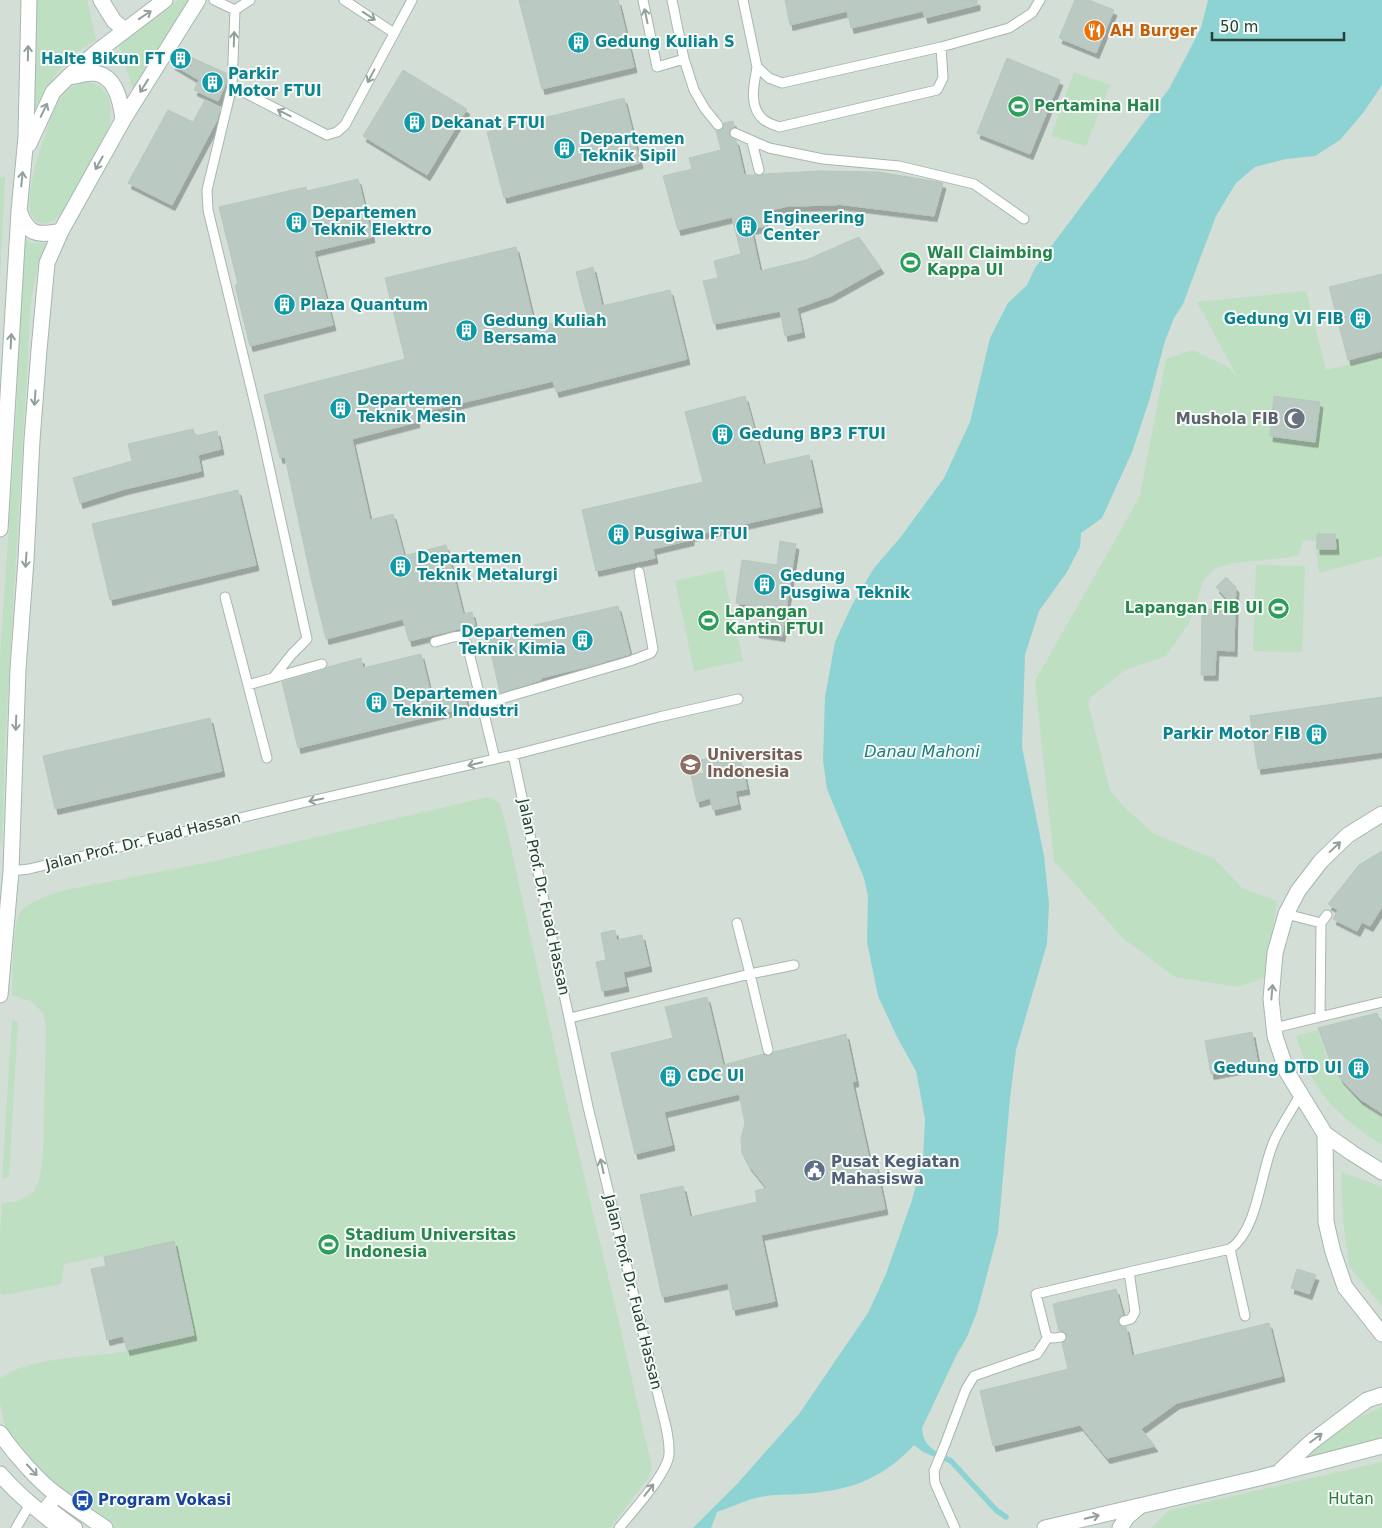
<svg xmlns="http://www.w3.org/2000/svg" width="1382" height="1528" viewBox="0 0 1382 1528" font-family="'DejaVu Sans',sans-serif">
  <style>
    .built { fill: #d3ded7 }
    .green { fill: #bedfc2; fill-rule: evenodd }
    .water { fill: #8dd3d3 }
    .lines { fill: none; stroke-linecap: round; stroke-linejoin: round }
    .stream { stroke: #8dd3d3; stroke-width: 5.5 }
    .building { fill: #bac9c1; stroke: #b7c8be; filter: url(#shadow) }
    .service-casing { stroke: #a7b7af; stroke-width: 11 }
    .pedestrian-casing { stroke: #a7b7af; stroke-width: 16 }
    .minor-casing { stroke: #a7b7af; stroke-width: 17 }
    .service { stroke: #fff; stroke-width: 9 }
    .pedestrian { stroke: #fff; stroke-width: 14 }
    .minor { stroke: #fff; stroke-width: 15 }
    .oneway { stroke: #91a09a }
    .labels { text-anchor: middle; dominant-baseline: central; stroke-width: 4; stroke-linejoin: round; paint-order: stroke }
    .food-label { font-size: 15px; font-weight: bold; fill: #c56008; stroke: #f6faf7; text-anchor: start }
    .culture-label { font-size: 15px; font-weight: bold; fill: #0d838f; stroke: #f6faf7; text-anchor: start }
    .leisure-label { font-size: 15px; font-weight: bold; fill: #27864d; stroke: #f6faf7; text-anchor: start }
    .worship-label { font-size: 15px; font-weight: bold; fill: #5b616d; stroke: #f6faf7; text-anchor: end }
    .education-label { font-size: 15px; font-weight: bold; fill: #785e54; stroke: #f6faf7; text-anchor: start }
    .street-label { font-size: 15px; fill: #234134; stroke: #f6faf7 }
    .service-label { font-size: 15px; font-weight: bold; fill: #4e5e75; stroke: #f6faf7; text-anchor: start }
    .park-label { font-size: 15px; fill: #2c793f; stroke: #f6faf7 }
    .transit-label { font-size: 15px; font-weight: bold; fill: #164399; stroke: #f6faf7; text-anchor: start }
    .water-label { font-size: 16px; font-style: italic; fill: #1c7c7e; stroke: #f6faf7 }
  </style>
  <defs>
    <filter id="shadow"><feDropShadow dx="3" dy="5.5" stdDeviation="0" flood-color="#0004"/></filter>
  </defs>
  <rect width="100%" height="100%" fill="#e5eee9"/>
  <path class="built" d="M0,0h1382v1528h-1382z"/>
  <path class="green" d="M37,0h50l9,40c-7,4 -14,8 -20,13 -22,17 -36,46 -44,72z
    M178,0h11c-19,30 -36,62 -55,92l-15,-47z
    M1074,72l36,13 -24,61 -35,-10z
    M86,81l14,5 8,10 3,15 -2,16 -45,83 -9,10 -10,4 -9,-3 -6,-8 -1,-15 6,-32 20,-62 13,-15z
    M5,177l-5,103v-102z
    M23,238l8,5h16l-8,17 -8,40 -26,446 -3,97 -2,1v-187l16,-234z
    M1306,291l20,79 56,-14v200l-63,17 -4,-32 -12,-1 -4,15 -7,2 -57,6 -19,5 -12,11 -15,44 -23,33 -41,14 -34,27 -3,6 22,88 15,17 29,26 61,25 27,29 35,13 -11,76 -28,10 -63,-10 -52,-39 -69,-77 -19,-180 105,-185 26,-137 27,-9 35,17 10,11 -41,-76zM1275,396l44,6 -4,40 -40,-5 1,-17 -4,-4z
    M1256,565l49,1 -3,86 -49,-1z
    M723,570l20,91 -49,10 -19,-90z
    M488,797l12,6 8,31 58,266 52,218 34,150 -3,9 -39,51h-500l-23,-16 5,-8 -18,-14 -6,8 -30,-26 -29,-36 -4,-10 -5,-23v-24c5,-3 11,-8 17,-10 40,-15 85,-10 125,-22l-15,3 -4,-14 -16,4 -16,-71 15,-3 -3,-10 -39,8 -3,20 -57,11 -4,-2v-58l2,-32 14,-1 18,-10 6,-15 3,-22 3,-128 -3,-14 -12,-12 -19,-6c1,-18 0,-70 8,-82 7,-11 30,-18 41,-22l154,-30z
    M12,1020l6,2 -9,155 -7,1z
    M1318,1030c3,10 6,21 10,30 12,25 32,41 54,57v28c-22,-14 -45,-31 -61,-53 -12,-16 -18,-37 -25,-56z
    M1341,1172l41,15v119l-33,-40 -6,-47z
    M1382,1407v32l-84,21 62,-43z
    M1382,1462v66h-231l17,-17z"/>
  <path class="water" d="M1208,0h174v85l-19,28 -23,27 -25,16 -29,3 -31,8 -19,16 -20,33 -33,88 -9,14 -9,23 -16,60 -17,51 -30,66 -21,15 -1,14 -13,25 -28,39 -14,44 -3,92 22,109 5,48 -2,40 -31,106 -6,48 -12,135 -21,79 -10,25 -11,19 -34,72c1,19 14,24 30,30l-3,5 -26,-11 -9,-7c-32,35 -66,46 -112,49 -15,1 -31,0 -46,4 -13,3 -26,10 -39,14l-6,16h-18l45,-45 61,-69 69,-101 18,-39 26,-74 11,-41 2,-40 -9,-48 -19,-34 -19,-41 -11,-54 1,-46 -4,-18 -37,-89 -4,-29 2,-63 10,-55 17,-37 22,-37 26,-30 44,-60 26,-56 20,-84 18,-35 19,-18 8,-17 134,-179 32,-61z"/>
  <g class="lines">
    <path class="stream" d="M951,1461l45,49 10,7"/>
  </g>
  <path class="building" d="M519,0h99l16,67 -92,22z
    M785,0h192v5l-52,13 -2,-7 -72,17 -4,-17 -57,14z
    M1075,0h14l25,10 -18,43 -37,-15z
    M179,52l47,21v10l-8,18 -24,-11 5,-10 -27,-16z
    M1007,58l53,22 -30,74 -53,-21z
    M403,70l64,39 -40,66 -64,-39z
    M624,98l16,65 -136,35 -17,-66z
    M205,100l15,8 -3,12 -45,85 -44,-22 40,-73 25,12z
    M733,121l1,6 -4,3 -1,4 1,3 6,3 8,35h11l5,1 4,-2 56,-3 58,1 61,10 4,1 -9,33 -97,-12v1l-49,1 -25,6 3,14 -15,3 9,42 46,-11 53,-23 22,31 -50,28 -34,12 5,24 -17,4 -5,-25 -66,13 -11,-43 15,-3 -4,-17 27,-7 -9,-37 -54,13 -15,-54 29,-7 -3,-11 32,-8 -5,-19 6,-1 2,-7z
    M358,179l14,58 -58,14 19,74 -83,21 -15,-61 3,-1 -19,-77 87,-20 1,4z
    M516,247l19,80 52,-12 -11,-43 17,-5 9,39 68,-16 17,69 -131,33 -3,-11 -138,33 2,8 -65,17 18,81 23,-6 11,42 42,-11 17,69 9,-2 3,13 -66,16 -6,-22 -77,20 -15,-61 -26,-121 -5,1 -16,-63 141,-36 -20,-81z
    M1382,274v77l-34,9 -19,-73z
    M745,396l19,69 45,-10 11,52 -129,29v4l-38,9 2,9 -59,13 -14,-61 121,-28 -18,-70z
    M1274,396l46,6 -5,40 -45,-6z
    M193,429l2,7 22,-5 4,18 -23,6 3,16 -76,18 -45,14 -7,-25 59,-17 -4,-17z
    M238,490l18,75 -146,35 -18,-76z
    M1317,534h18l1,15h-19z
    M780,541l16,3 -14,92 -26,-4 4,-25 -24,-4 6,-43 35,5z
    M1226,577l10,10 -1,20 -19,-20z
    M618,606l12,48 -40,12 -49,12v2l-41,13 -12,-54 46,-10v-4z
    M1202,609h33l-1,42 -18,-1 -1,25h-14z
    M421,654l11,45 32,-8 3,16 -169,41 -16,-66 42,-12 4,-3 33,-9 2,10z
    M1382,697v55l-124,17 -8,-53z
    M210,718l12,53 -167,38 -12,-53z
    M729,753l2,10 10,-2 6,28 -12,2 3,13 -25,6 -3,-12 -13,4 -6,-27 13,-2 -3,-13z
    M1382,851v56l-12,19 -8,-4 -5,9 -24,-12 5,-9 -10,-6 31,-39z
    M615,930l1,10 26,-5 7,31 -26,6 3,14 -24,5 -6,-29 10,-2 -5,-27z
    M707,997l16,68 41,-11 6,2 4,-4 72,-18 10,47 -4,1 18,81 5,-1 10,47 -124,26 14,66 -42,9 -5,-27 -66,14 -22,-102 43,-9 7,31 67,-15 -2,-11 12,-3 -18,-22 -7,-13 -1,-14 4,-16 -6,-29 -75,18 8,33 -37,9 -24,-101 62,-15 -8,-31z
    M1377,1013l5,12v88l-22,-14 -19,-20 -12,-21 -11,-30z
    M1252,1032l6,33 -47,9 -6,-33z
    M174,1241l20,94 -67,15 -4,-14 -16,4 -16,-71 15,-3 -2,-9z
    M1297,1269l19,6 -7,19 -18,-6z
    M1116,1289l7,26 -4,2 -1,5 2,4 6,1 6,29 137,-33 13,53 -105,27 -36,26 14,17 -48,12 -27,-33 -87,21 -13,-55 88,-22 -6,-26 5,-3v-5l-3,-4h-5l-6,-27z"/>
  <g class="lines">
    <defs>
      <path id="service" d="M214,0l21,10
        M250,0l-15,10 -3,76 -25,104 1,20 51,211 48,218 -15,15 -19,24
        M344,0l50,33
        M643,0l14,67 27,-8 10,31 11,19 13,16
        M672,0l12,59
        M743,0l14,67 12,11 13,5 159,-36 68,-19 23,-15 8,-13
        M757,67c-3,18 -9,40 7,53 4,3 10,5 15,7l158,-37 6,-12 -2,-31
        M232,86l95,49 10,-3 8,-7 67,-125
        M735,133l34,15 54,11 76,7 75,18 50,35
        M752,142l7,28
        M225,597l42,161
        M435,642l18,-5 8,-1 6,8 28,115
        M248,685l74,-21
        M480,705l150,-44 21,-8 2,-4 -14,-77
        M513,755l146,-38 79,-18
        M11,871l18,-2 277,-67 207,-47 75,352 71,292c4,17 11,37 10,55 -1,19 -37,58 -50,74
        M1286,914l35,9
        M1320,1017l1,-94 6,-8
        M570,1018l180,-44 -13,-51
        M1274,1028l108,-26
        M768,1050l-18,-76 44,-9
        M1230,1249l15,67
        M1129,1272l101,-23c29,-20 30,-79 45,-110 7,-15 17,-29 25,-44
        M1061,1337c-6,1 -11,3 -15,-3l-10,-40 93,-22 6,40 -4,7 -7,2
        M16,1528l14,-24
        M955,1528l-20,-45 -1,-12 10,-24 22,-58 8,-13 63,-22 11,-17"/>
      <path id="pedestrian" d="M57,1495l-10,12 28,21"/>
      <path id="minor" d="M101,0l13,21 11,9
        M69,77c8,-1 16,-4 24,-4 23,1 28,29 30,47
        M29,144l24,-52 14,-14 31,-27 67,-51
        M19,211c9,24 18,25 42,20
        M0,529l19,-318 7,-74 3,-137
        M1382,814l-34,21 -27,26 -23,30 -12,23 -11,39 -4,46 4,37 12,36 38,62 27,19 30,19
        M0,995l11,-124 7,-202 8,-109 6,-120 7,-90 8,-87 14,-32 62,-111 75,-120
        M1325,1134l1,88 7,30 12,35 37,47
        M0,1433c13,19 38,48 56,61 16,12 33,23 49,34
        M1281,1470l29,-27 57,-43 15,-5
        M0,1474c18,21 39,37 60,54
        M1045,1528l214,-50 123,-32
        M1120,1528l7,-11 12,-10"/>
    </defs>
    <use href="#service" class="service-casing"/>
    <use href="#pedestrian" class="pedestrian-casing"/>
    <use href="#minor" class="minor-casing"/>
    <use href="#service" class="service"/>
    <use href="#pedestrian" class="pedestrian"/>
    <use href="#minor" class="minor"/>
  </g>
  <defs><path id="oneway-shaft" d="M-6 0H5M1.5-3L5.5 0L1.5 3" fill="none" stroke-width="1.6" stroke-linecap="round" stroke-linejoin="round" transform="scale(1.25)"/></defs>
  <g class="oneway">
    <use href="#oneway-shaft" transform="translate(145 15) rotate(-34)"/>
    <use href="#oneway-shaft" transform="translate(369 16) rotate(33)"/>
    <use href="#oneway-shaft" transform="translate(646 16) rotate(-102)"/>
    <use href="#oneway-shaft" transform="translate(234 39) rotate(-88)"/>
    <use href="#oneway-shaft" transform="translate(28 53) rotate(-89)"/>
    <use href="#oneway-shaft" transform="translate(371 76) rotate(118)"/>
    <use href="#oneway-shaft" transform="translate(144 86) rotate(122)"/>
    <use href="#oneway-shaft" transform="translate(44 110) rotate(-64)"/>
    <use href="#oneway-shaft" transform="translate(284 113) rotate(-153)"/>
    <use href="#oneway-shaft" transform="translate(99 163) rotate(119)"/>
    <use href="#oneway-shaft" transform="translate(22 179) rotate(-84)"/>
    <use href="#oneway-shaft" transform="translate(11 341) rotate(-87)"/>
    <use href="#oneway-shaft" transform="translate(35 398) rotate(94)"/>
    <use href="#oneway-shaft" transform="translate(26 560) rotate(94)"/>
    <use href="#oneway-shaft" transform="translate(16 723) rotate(92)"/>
    <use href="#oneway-shaft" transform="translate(475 764) rotate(166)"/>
    <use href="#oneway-shaft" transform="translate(316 800) rotate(168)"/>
    <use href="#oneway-shaft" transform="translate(1335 847) rotate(-43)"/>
    <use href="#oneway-shaft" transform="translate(1272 992) rotate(-85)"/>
    <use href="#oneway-shaft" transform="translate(602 1166) rotate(-103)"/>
    <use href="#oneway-shaft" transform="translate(1316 1438) rotate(-37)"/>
    <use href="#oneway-shaft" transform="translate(32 1470) rotate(47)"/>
    <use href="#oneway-shaft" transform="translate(649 1490) rotate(-52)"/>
    <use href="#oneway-shaft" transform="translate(1092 1517) rotate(-13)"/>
  </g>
  <defs>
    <symbol id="restaurant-disc" viewBox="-11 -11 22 22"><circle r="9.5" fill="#e8710a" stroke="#f6faf7"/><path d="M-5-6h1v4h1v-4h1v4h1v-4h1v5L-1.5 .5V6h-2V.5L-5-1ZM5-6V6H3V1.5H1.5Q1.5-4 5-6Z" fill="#fff"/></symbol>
    <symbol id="building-disc" viewBox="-11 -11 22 22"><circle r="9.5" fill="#0f9aa8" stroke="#f6faf7"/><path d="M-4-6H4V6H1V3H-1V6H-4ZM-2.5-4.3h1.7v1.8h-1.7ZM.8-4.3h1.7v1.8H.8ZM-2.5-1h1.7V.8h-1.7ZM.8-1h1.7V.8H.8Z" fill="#fff"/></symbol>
    <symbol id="stadium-disc" viewBox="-11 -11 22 22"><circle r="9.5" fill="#2e9e5b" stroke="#f6faf7"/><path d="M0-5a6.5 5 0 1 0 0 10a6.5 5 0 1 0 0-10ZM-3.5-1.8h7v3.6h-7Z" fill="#fff"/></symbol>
    <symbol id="mosque-disc" viewBox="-11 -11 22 22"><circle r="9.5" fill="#6b7280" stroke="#f6faf7"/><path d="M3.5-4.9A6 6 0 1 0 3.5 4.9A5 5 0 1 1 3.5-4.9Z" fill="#fff"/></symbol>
    <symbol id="university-disc" viewBox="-11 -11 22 22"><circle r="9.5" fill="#8d6e63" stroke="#f6faf7"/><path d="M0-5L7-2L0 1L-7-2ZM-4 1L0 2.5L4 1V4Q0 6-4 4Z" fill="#fff"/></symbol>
    <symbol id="civic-disc" viewBox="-11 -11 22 22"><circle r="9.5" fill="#5c6f8a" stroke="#f6faf7"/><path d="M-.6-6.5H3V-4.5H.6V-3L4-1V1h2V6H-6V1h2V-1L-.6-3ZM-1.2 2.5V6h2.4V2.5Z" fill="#fff"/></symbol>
    <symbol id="bus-disc" viewBox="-11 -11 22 22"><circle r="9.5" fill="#1a4fb4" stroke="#f6faf7"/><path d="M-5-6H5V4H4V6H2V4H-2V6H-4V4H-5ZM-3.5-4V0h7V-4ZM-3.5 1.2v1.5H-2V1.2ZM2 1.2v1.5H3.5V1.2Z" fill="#fff"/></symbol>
  </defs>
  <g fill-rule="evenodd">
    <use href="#restaurant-disc" x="1082" y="18" width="25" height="25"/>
    <use href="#building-disc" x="566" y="30" width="25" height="25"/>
    <use href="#building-disc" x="168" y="46" width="25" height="25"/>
    <use href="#building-disc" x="200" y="70" width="25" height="25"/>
    <use href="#stadium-disc" x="1006" y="94" width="25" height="25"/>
    <use href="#building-disc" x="402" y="110" width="25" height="25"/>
    <use href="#building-disc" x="552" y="136" width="25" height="25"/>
    <use href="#building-disc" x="284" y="210" width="25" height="25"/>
    <use href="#building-disc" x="734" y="214" width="25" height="25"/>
    <use href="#stadium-disc" x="898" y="250" width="25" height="25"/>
    <use href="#building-disc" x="272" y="292" width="25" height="25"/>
    <use href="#building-disc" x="1348" y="306" width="25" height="25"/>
    <use href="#building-disc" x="454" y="318" width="25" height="25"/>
    <use href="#building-disc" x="328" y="396" width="25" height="25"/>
    <use href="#mosque-disc" x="1282" y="406" width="25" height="25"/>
    <use href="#building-disc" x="710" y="422" width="25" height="25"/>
    <use href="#building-disc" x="606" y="522" width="25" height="25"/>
    <use href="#building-disc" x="388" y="554" width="25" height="25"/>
    <use href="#building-disc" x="752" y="572" width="25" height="25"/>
    <use href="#stadium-disc" x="1266" y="596" width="25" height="25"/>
    <use href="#stadium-disc" x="696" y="608" width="25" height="25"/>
    <use href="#building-disc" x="570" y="628" width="25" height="25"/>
    <use href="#building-disc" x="364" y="690" width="25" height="25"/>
    <use href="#building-disc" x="1304" y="722" width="25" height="25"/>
    <use href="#university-disc" x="678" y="752" width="25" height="25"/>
    <use href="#building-disc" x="1346" y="1056" width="25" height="25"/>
    <use href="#building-disc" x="658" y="1064" width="25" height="25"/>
    <use href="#civic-disc" x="802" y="1158" width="25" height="25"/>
    <use href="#stadium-disc" x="316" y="1232" width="25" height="25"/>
    <use href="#bus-disc" x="70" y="1488" width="25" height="25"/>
  </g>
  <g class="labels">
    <g class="food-label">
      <text x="1110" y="31">AH Burger</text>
    </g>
    <g class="culture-label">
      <text x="595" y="42">Gedung Kuliah S</text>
      <text x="165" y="59" text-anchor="end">Halte Bikun FT</text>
      <text x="228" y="74">Parkir<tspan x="228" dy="17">Motor FTUI</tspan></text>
      <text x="431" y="123">Dekanat FTUI</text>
      <text x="580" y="139">Departemen<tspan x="580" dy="17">Teknik Sipil</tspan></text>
      <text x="312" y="213">Departemen<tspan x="312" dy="17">Teknik Elektro</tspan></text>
      <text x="763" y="218">Engineering<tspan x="763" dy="17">Center</tspan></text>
      <text x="300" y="305">Plaza Quantum</text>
      <text x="1344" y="319" text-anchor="end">Gedung VI FIB</text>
      <text x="483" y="321">Gedung Kuliah<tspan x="483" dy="17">Bersama</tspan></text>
      <text x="357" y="400">Departemen<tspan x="357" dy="17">Teknik Mesin</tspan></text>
      <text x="739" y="434">Gedung BP3 FTUI</text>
      <text x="634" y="534">Pusgiwa FTUI</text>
      <text x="417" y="558">Departemen<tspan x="417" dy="17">Teknik Metalurgi</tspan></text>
      <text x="780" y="576">Gedung<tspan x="780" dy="17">Pusgiwa Teknik</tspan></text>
      <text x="566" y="632" text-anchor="end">Departemen<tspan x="566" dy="17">Teknik Kimia</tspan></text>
      <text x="393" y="694">Departemen<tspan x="393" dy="17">Teknik Industri</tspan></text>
      <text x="1301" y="734" text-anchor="end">Parkir Motor FIB</text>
      <text x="1342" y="1068" text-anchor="end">Gedung DTD UI</text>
      <text x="687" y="1076">CDC UI</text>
    </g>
    <g class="leisure-label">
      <text x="1034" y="106">Pertamina Hall</text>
      <text x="927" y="253">Wall Claimbing<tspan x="927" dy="17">Kappa UI</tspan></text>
      <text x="1263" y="608" text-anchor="end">Lapangan FIB UI</text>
      <text x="725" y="612">Lapangan<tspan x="725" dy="17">Kantin FTUI</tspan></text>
      <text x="345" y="1235">Stadium Universitas<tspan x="345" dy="17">Indonesia</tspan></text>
    </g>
    <g class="worship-label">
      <text x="1279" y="419">Mushola FIB</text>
    </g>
    <g class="education-label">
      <text x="707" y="755">Universitas<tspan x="707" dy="17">Indonesia</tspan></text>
    </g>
    <g class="street-label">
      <text transform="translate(143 841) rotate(-14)">Jalan Prof. Dr. Fuad Hassan</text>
      <text transform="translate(544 897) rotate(78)">Jalan Prof. Dr. Fuad Hassan</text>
      <text transform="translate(633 1292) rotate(76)">Jalan Prof. Dr. Fuad Hassan</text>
    </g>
    <g class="service-label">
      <text x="831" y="1162">Pusat Kegiatan<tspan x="831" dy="17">Mahasiswa</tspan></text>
    </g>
    <g class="park-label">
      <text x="1351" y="1499">Hutan</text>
    </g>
    <g class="transit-label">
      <text x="98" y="1500">Program Vokasi</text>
    </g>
    <g class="water-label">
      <text x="922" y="751">Danau Mahoni</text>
    </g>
  </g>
  <path d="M1212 32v8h132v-8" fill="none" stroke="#234134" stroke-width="2.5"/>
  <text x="1220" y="32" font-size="15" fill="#234134" stroke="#f6faf7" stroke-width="4" paint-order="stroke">50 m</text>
</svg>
